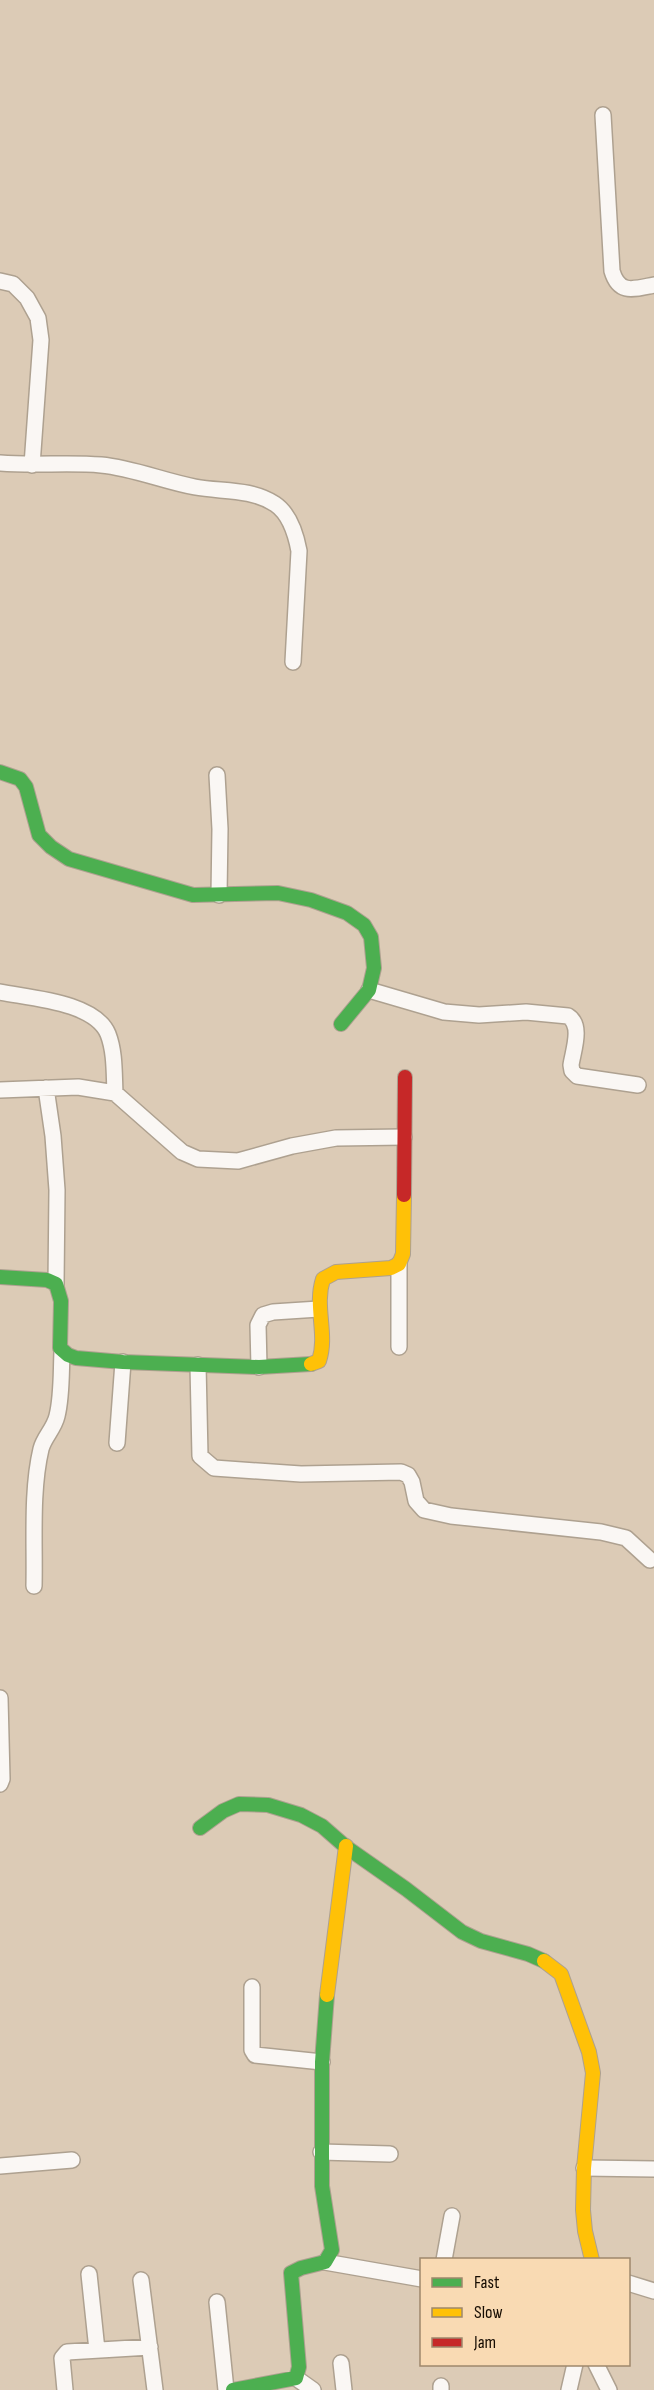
<svg xmlns="http://www.w3.org/2000/svg" width="654" height="2390" viewBox="0 0 654 2390" font-family="'Sofia Sans Condensed',sans-serif">
  <style>
    .lines { fill: none; stroke-linecap: round; stroke-linejoin: round }
    .street-casing { stroke: #aea190; stroke-width: 18 }
    .fast-casing { stroke: #aea190; stroke-width: 16 }
    .slow-casing { stroke: #aea190; stroke-width: 16 }
    .jam-casing { stroke: #aea190; stroke-width: 16 }
    .street { stroke: #faf7f4; stroke-width: 15 }
    .fast { stroke: #4caf50; stroke-width: 14 }
    .slow { stroke: #ffc107; stroke-width: 14 }
    .jam { stroke: #c62828; stroke-width: 14 }
  </style>
  <rect width="100%" height="100%" fill="#dccbb6"/>
  <g class="lines">
    <defs>
      <path id="street" d="M603,115l9,156c7,24 22,18 42,14
        M0,281l13,3 14,14 11,20 3,22 -9,125
        M0,463c34,3 68,-1 101,2 32,3 62,16 94,22 27,5 55,1 80,17 15,10 21,31 24,47l-6,111
        M217,775l3,54 -1,66
        M369,990l75,22 35,3 47,-3 42,4c15,9 5,35 3,49l1,6 5,5 61,9
        M0,992c30,6 95,10 108,42 7,18 6,39 7,59
        M46,1088l7,48 4,54 -1,94
        M0,1090l78,-3 37,6 67,59 16,7 40,2 54,-15 44,-8 68,-1
        M399,1264v83
        M198,1365l2,91 14,12 87,6 100,-2 7,3 4,7 4,19 8,9 27,6 150,16 25,6 24,22
        M259,1367l-1,-42 5,-10 10,-3 46,-3
        M117,1443l6,-81
        M34,1586c1,-43 -3,-95 7,-137 3,-12 13,-20 16,-33 5,-20 4,-43 5,-64
        M0,1698l2,81 -2,5
        M252,1987v63l3,5 67,7
        M321,2152l69,2
        M0,2166l72,-6
        M584,2168l70,1
        M444,2260l8,-44
        M325,2262l97,17
        M89,2274l8,76
        M141,2280l14,110
        M628,2283l26,8
        M217,2302l9,88
        M341,2363l3,27
        M596,2364l13,26
        M296,2378l17,12
        M441,2386v4
        M65,2390l-3,-32 5,-6 83,-5
        M569,2390l6,-26"/>
      <path id="fast" d="M0,772l20,7 6,8 13,48 12,12 18,12 124,36 85,-2 33,7 36,13 17,12 7,12 3,31 -5,22 -28,34
        M0,1277l47,3 9,4 5,17 -1,47 8,7 8,3 47,4 136,5 52,-3
        M200,1828l23,-17 16,-7 29,1 33,10 21,11 24,21 60,42 56,43 19,9 47,13 16,7
        M233,2390l63,-12 3,-11 -8,-94 10,-5 24,-6 7,-12 -10,-64v-124l5,-67"/>
      <path id="slow" d="M311,1364l8,-3c9,-27 -5,-54 4,-82l13,-7 55,-4 8,-4 4,-10 1,-59
        M544,1961l17,13 28,78 4,21 -9,95 -1,42 2,21 7,29
        M327,1995l19,-149"/>
      <path id="jam" d="M404,1195l1,-118"/>
    </defs>
    <use href="#street" class="street-casing"/>
    <use href="#fast" class="fast-casing"/>
    <use href="#slow" class="slow-casing"/>
    <use href="#jam" class="jam-casing"/>
    <use href="#street" class="street"/>
    <use href="#fast" class="fast"/>
    <use href="#slow" class="slow"/>
    <use href="#jam" class="jam"/>
  </g>
  <rect x="420" y="2258" width="210" height="108" fill="#f9dab3" stroke="#9e886c" stroke-width="1.5"/>
  <rect x="432" y="2278" width="30" height="9" fill="#4caf50" stroke="#9e886c" stroke-width="1.5"/>
  <text x="474" y="2288" font-size="18" fill="#160c02">Fast</text>
  <rect x="432" y="2308" width="30" height="9" fill="#ffc107" stroke="#9e886c" stroke-width="1.5"/>
  <text x="474" y="2318" font-size="18" fill="#160c02">Slow</text>
  <rect x="432" y="2338" width="30" height="9" fill="#c62828" stroke="#9e886c" stroke-width="1.5"/>
  <text x="474" y="2348" font-size="18" fill="#160c02">Jam</text>
</svg>
